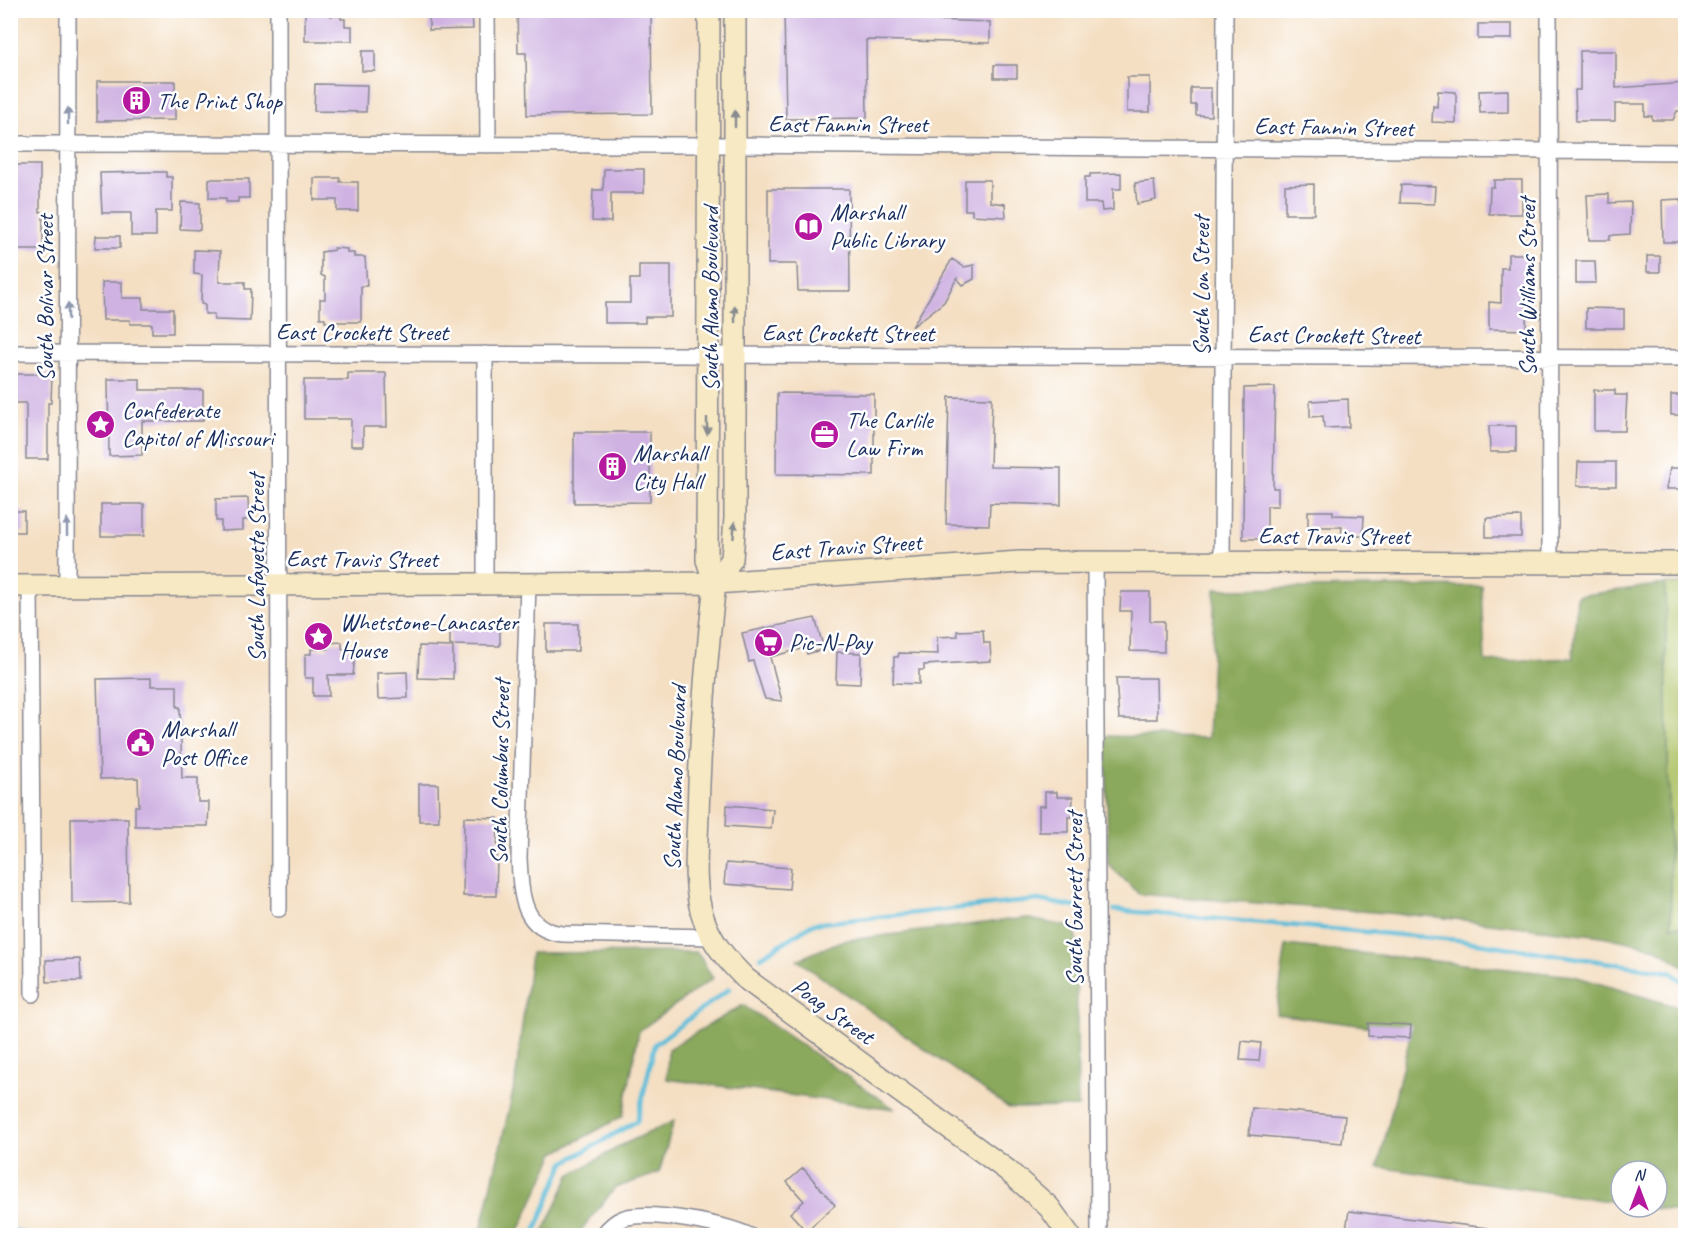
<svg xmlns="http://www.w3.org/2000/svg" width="1696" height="1246" viewBox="0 0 1696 1246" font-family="Caveat,sans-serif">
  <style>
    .green { fill: #afc367; stroke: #657962; stroke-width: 1.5 }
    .forest { fill: #8ba95c; stroke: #536c5d; stroke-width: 1.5 }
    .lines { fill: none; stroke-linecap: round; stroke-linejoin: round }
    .stream { stroke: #59bbd8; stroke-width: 4.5 }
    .building { fill: #cfb2e2 }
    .street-casing { stroke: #888790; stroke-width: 18 }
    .secondary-casing { stroke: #888790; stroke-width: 24 }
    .street { stroke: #fff; stroke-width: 15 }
    .secondary { stroke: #f6e9c3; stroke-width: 21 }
    .oneway { fill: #8d97ae }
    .oneway2 { fill: #888c90 }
    .labels { text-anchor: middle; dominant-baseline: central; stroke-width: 5; stroke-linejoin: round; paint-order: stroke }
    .poi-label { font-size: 24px; fill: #1b2f5e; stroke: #fff; text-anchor: start }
    .street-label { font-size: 24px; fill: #1b2f5e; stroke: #fff }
  </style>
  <rect width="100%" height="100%" fill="#fff"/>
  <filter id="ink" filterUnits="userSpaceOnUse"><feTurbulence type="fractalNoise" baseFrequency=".0167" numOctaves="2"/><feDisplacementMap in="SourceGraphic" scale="12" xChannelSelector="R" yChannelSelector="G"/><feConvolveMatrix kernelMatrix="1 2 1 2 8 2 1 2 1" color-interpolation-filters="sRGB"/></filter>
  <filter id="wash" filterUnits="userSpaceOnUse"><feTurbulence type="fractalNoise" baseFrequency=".008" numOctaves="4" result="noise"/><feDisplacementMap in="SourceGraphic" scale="24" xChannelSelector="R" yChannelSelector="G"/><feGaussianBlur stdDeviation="1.35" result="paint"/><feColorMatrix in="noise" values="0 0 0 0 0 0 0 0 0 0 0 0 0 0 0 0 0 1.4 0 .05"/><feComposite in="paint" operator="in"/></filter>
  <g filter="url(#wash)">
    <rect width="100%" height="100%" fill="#f4dfc3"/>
    <path class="green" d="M1665,584h20v342h-14z"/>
    <path class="forest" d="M1665,584l6,342h14v41l-29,-19 -54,-12 -165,-19 -298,-23 -31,-30 -2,-128 102,2 7,-149 267,-3 3,76 88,-4 4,-62z
      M1024,918l52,10 2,179 -69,1 -212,-148 44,-19z
      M1286,945l288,31 107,32 5,3 -1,202 -40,-6h12v-36h-36v32l-243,-36 33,-135 -135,-18z
      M697,952l16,26 -74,53 -16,85 -68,37 -38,82h-37l35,-152 16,-130z
      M743,1005l152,104 -228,-30 1,-30z
      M674,1121l-15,52 -44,15 -38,47h-35l28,-60 54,-31z"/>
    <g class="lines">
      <path class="stream" d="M1114,910l344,30 213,32 15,12
        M761,957l51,-33 226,-24 42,8
        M10,1229l21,7
        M533,1236l31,-73 73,-42 18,-77 74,-55"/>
    </g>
    <g id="blocks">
      <path class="building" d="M429,10h43l1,19 -44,1z
        M517,10h134l1,104 -125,1 -1,-62h-8z
        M784,10h149v10l57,2v21l-124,-3 1,78 -81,1z
        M305,12h26v4h10v3h4v7h7v15h-47z
        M1478,24h34v15h-34z
        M362,51h13v20h-13z
        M1580,51h36v37l70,-5v28h-9l-4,9h-21v-4h-7v-12h-30v17h-39l-1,-31h5z
        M994,65h23v13h-23z
        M1127,77h23v35h-23z
        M97,81h78v39l-78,1z
        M315,84l52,1 -1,27 -52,-1z
        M1191,88h20v28l-15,-1v-10h-5z
        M1508,90v22l-28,1 -1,-22z
        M1438,91l18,1v31l-24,-1 1,-16 4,1z
        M10,165h30v47h3v38h-33z
        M604,169h40v24h-33v29l-19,-1 1,-31h10z
        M151,172h15v5h6v34h-16v25h-25v-23h-29l-2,-40z
        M1121,173v16h-8v21l-11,1 -1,-8h-16v-26h5v-3z
        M314,178h26v4h18v29h-21v-11h-23z
        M209,179h40v19h-11v4h-12v-4h-17z
        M965,180h25v22l15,2 1,13 -34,-2v-5h-7z
        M1494,180h28v34h-33l1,-27h4z
        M1154,181l2,19 -19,4 -2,-21z
        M1314,184v30h-29v-29z
        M1401,185l34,1 -1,18 -34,-1z
        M768,189h81l1,102h-52l-1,-27h-29z
        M1609,194v9l22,-1 -1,32 -16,1 -4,1v4h-21l-2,-45z
        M1681,199v5h5v38h-23l-1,-42z
        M181,202l19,1v27l-20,-1z
        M96,236h24v12h-25z
        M334,248l13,1v4h7v4h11l2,29h-6v36h-36v-4h-5v-19h5v-22l-4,-2v-23l13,-2z
        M194,250l26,1 -1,31h26v7h6l-1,32 -36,-1v-6h-9v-9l-4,-1 1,-29 -8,-1z
        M1508,254h21l1,27h-3l-1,49 -37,-1v-27l12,1v-35h7z
        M1647,256h13v16h-13z
        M952,259l12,8 10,-2v14l-11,6 -6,-7 -13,24 -32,25z
        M1576,261h19l1,22h-20z
        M639,265h32v52h-26v6h-40v-20h25v-24h9z
        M102,282h20v16h21v11h30v24h-21v-9h-22v-4h-27z
        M1586,308l38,1v19h-38z
        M348,373h38l1,54h-24v19h-12v-27h-47v-39h44z
        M10,374h42l-1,29h-3v56h-22v-56h-16z
        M108,379h32v11h63v31h-61v34l-33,1z
        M1275,387l-2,101h5v18h-11v33h-24l1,-151z
        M1594,390h21v5h12l-2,36h-31z
        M777,393l97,1v81l-98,-1z
        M1671,395h15v20h-15z
        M949,397l43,1 -2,69 71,1v37l-71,-2 -1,22 -43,-1z
        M1348,399l1,28 -25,1 -1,-12 -13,1v-16z
        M1489,426h27v26h-26z
        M574,432h76v70l-76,1z
        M1578,462h38v24h-39z
        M1670,468h16v21h-20z
        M248,498l1,22h-6v10l-22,1v-10h-5v-22z
        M101,504h43v32h-43z
        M10,511h14v21h-14z
        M1308,511h25v4l31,1 -1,20h-22l1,-9h-34z
        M1521,517v20h-35v-19z
        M1121,592h29v29h14v31l-34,-1 1,-40h-11z
        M815,618l9,31 -17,5 -2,-6 -35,9 12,44 -17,-2 -12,-38 -4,1 -7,-29z
        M546,624h32v27h-32z
        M462,625h38v21l-50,-1v-19z
        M983,630l1,13h6l1,18 -67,4v5h-5v14l-26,-1 1,-26h4l1,-4 39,1 -1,-17 21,-1 -1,-5z
        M342,642v7h14l-3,26h-25l1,21h-16v-18h-8v-24h6v-5h17v-6z
        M419,646l34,1v32l-35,-1z
        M837,652l24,1 -1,31 -24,-1z
        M407,672l1,26 -30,1 -1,-26z
        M151,678v8h26v21h3l2,71h16v24h11l-1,24h-73v-20h4l-1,-28 -38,1 -3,-100z
        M1116,678h40l1,41h-38z
        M419,784h19l1,37h-20z
        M1045,792h12v5h16l-1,20h-4v15h-29v-26h6z
        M727,805l46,4 -2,20 -45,-3z
        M464,817l34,1 -2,78h-33z
        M71,818h57l1,84 -57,1z
        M726,863l65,5 -2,21 -65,-5z
        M80,959l1,22 -34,1 -1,-22z
        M1368,1023l43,2 -1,13 -42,-2z
        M1242,1041l19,2 -2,18 -19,-1z
        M1252,1108l93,8 -3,27 -93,-8z
        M803,1168l32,37 -29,26 -16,-18 14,-12 -17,-19z
        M1349,1211l138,17 -1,8h-141z"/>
    </g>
  </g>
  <g filter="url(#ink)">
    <use href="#blocks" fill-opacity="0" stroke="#888790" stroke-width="1.5"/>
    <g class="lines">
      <defs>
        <path id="street" d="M278,10l1,899
          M487,10l1,135
          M1549,10l1,553
          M10,144l725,1 951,7
          M10,353l1676,5
          M485,354v230
          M1095,561l4,675
          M1222,561l3,-551
          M528,584l-9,274c2,35 2,72 44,76l149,3
          M30,586l3,408
          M67,586l1,-576
          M602,1236c6,-8 13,-15 22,-18 26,-8 101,6 126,18"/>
        <path id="secondary" d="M709,10l-2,550 8,23c-9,77 -15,154 -17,232 -1,35 -6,72 6,105 8,23 24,41 42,59l261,191 42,37 21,29
          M715,583l17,-24 3,-41v-508
          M10,586l705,-3 305,-21 666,1"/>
      </defs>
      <use href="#street" class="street-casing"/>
      <use href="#secondary" class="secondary-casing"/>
      <use href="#street" class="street"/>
      <use href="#secondary" class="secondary"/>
    </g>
    <defs><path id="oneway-solid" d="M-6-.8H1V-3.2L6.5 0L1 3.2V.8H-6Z" transform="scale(1.5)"/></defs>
    <g class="oneway">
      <use href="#oneway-solid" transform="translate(68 116) rotate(-90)"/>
      <use href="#oneway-solid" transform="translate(68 311) rotate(-90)"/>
      <use href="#oneway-solid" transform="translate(67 527) rotate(-90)"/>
    </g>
    <g class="oneway2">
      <use href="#oneway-solid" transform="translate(735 119) rotate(-90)"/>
      <use href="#oneway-solid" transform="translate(735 314) rotate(-90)"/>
      <use href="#oneway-solid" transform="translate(707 426) rotate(90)"/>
      <use href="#oneway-solid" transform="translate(734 530) rotate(-86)"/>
    </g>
  </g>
  <defs>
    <symbol id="building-disc" viewBox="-11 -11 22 22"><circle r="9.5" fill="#b5179e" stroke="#fff"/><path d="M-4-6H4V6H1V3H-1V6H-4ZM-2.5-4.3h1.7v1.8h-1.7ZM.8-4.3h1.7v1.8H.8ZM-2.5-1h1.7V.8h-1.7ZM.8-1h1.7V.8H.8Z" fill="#fff"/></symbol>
    <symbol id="library-disc" viewBox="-11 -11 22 22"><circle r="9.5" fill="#b5179e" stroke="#fff"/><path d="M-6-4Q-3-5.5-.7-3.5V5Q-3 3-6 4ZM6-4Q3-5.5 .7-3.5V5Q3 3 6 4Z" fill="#fff"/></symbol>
    <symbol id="sight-disc" viewBox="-11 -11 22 22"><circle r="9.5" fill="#b5179e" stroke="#fff"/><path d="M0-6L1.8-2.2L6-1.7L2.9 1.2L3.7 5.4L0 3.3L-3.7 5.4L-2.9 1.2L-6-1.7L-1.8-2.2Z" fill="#fff"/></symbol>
    <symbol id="office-disc" viewBox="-11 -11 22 22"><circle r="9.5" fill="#b5179e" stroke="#fff"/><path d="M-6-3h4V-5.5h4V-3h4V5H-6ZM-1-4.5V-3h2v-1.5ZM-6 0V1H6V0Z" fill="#fff"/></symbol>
    <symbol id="supermarket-disc" viewBox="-11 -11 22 22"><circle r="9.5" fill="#b5179e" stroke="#fff"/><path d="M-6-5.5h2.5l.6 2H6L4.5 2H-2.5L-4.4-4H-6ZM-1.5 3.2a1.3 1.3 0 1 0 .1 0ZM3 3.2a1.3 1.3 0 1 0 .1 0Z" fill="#fff"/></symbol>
    <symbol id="civic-disc" viewBox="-11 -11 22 22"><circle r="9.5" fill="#b5179e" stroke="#fff"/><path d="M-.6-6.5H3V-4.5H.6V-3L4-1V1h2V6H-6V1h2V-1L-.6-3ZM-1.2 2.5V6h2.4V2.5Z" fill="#fff"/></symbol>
  </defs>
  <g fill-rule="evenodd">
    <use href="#building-disc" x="120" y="84" width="33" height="33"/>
    <use href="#library-disc" x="792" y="210" width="33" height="33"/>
    <use href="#sight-disc" x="84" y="408" width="33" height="33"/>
    <use href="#office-disc" x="808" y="418" width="33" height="33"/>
    <use href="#building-disc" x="596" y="450" width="33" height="33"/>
    <use href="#sight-disc" x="302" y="620" width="33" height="33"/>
    <use href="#supermarket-disc" x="752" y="626" width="33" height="33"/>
    <use href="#civic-disc" x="124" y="726" width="33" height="33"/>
  </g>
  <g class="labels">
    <g class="poi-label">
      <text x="157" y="101">The Print Shop</text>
      <text x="830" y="212">Marshall<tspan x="830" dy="28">Public Library</tspan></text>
      <text x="122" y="410">Confederate<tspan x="122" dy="28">Capitol of Missouri</tspan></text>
      <text x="846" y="420">The Carlile<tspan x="846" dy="28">Law Firm</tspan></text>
      <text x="633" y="453">Marshall<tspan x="633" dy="28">City Hall</tspan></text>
      <text x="340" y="622">Whetstone-Lancaster<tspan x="340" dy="28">House</tspan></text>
      <text x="789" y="642">Pic-N-Pay</text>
      <text x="161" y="729">Marshall<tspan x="161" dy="28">Post Office</tspan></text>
    </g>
    <g class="street-label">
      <text x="848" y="124">East Fannin Street</text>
      <text transform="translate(1334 127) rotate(1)">East Fannin Street</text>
      <text transform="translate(1201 286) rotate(-90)">South Lon Street</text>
      <text transform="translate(1527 287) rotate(-90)">South Williams Street</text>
      <text transform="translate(45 298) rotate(-90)">South Bolivar Street</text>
      <text transform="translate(710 299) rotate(-90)">South Alamo Boulevard</text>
      <text x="362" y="332">East Crockett Street</text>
      <text x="848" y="333">East Crockett Street</text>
      <text transform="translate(1334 335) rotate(1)">East Crockett Street</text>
      <text x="1334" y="536">East Travis Street</text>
      <text transform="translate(846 547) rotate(-4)">East Travis Street</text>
      <text x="362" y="559">East Travis Street</text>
      <text transform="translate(256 568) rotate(-90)">South Lafayette Street</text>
      <text transform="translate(500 772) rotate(-89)">South Columbus Street</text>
      <text transform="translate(675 778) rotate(-88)">South Alamo Boulevard</text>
      <text transform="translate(1074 899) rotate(-90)">South Garrett Street</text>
      <text transform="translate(833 1011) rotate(36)">Poag Street</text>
    </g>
  </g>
  <rect width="1696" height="1246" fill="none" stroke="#fff" stroke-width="36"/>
  <g transform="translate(1639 1189)"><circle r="28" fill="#ffffff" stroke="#a4acbf" stroke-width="1.5"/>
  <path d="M0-4.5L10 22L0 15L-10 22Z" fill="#b5179e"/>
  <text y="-9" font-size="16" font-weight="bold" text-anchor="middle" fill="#1b2f5e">N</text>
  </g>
</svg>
